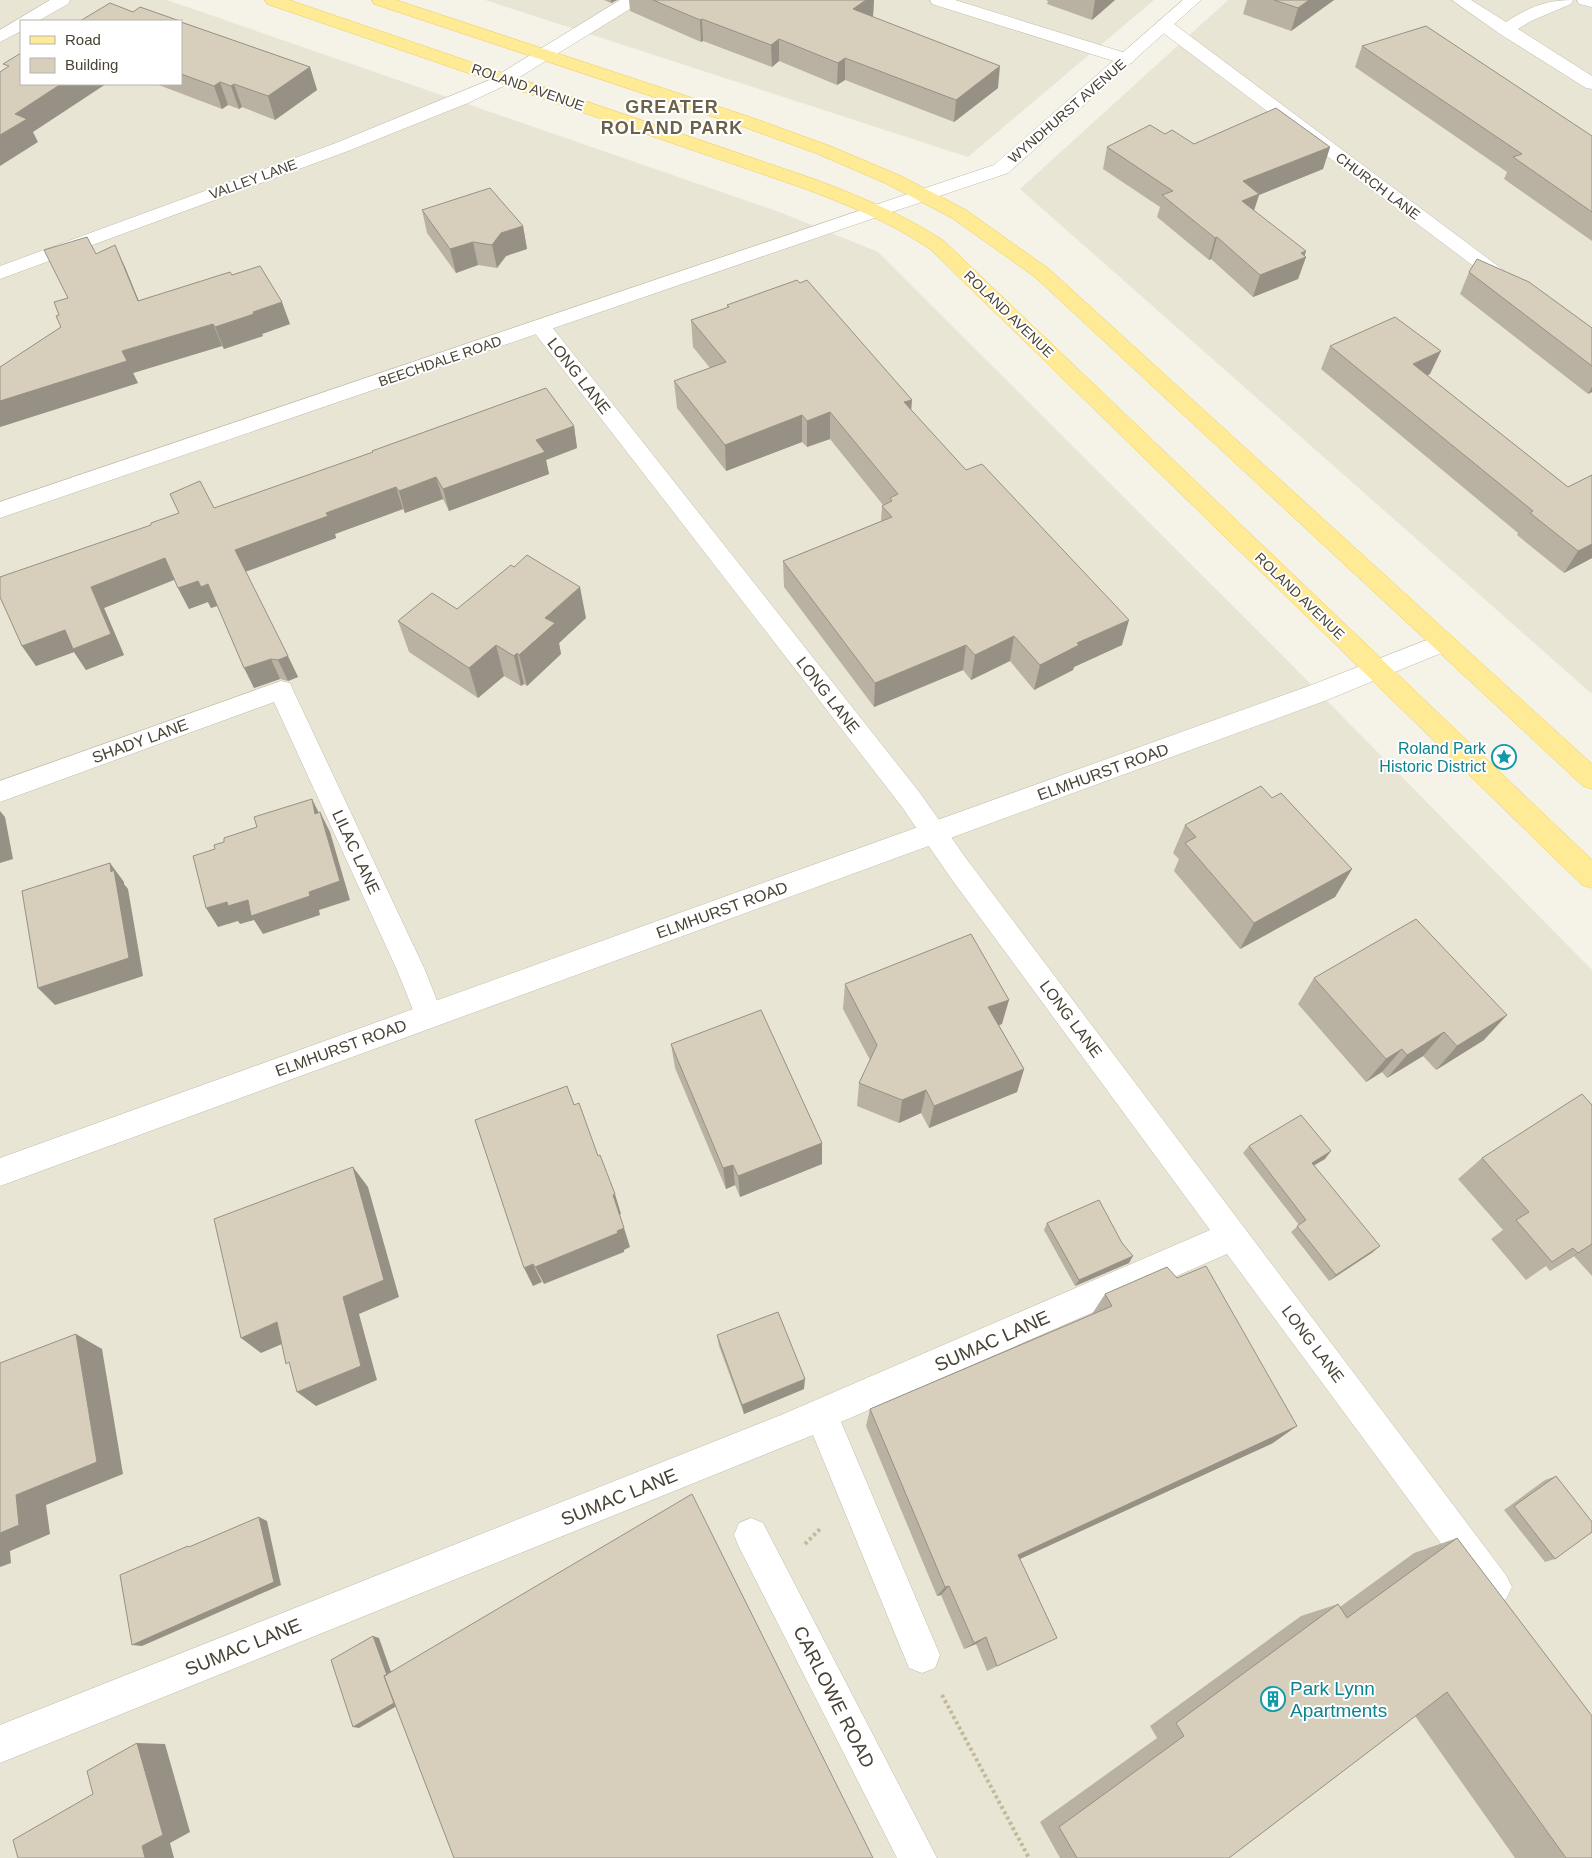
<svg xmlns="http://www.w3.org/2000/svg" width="1592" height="1858" viewBox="0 0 1592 1858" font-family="Arial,sans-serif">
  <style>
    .residential { fill: #e9e5d5; fill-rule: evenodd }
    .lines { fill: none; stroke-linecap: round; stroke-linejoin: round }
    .service-casing { stroke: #c1bba9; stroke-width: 1 }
    .minor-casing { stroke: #c1bba9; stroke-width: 1 }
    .tertiary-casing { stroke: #c1bba9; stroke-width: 1 }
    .primary-casing { stroke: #eccd5e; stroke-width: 1 }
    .path { stroke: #c4b899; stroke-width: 4; stroke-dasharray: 3 3; stroke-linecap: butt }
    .service { fill: #fff; fill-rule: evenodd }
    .minor { fill: #fff; fill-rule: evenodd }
    .tertiary { fill: #fff; fill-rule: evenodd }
    .primary { fill: #ffea96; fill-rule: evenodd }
    .wall { fill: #b9b2a2 }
    .shaded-wall { fill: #969184 }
    .building { fill: #d7cfbc; stroke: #969184 }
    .labels { text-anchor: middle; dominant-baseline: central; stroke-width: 4; stroke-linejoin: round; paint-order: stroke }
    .far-street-label { font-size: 14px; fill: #494336; stroke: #fff }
    .street-label { font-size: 16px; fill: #494336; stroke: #fff }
    .culture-label { font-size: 16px; fill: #0d838f; stroke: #fff; text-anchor: end }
    .far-district-label { font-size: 18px; font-weight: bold; letter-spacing: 1px; fill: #6c624c; stroke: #fff }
    .near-street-label { font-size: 19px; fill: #494336; stroke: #fff }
    .near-culture-label { font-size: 19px; fill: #0d838f; stroke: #fff; text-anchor: start }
  </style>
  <rect width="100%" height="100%" fill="#f5f2e8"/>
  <path class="residential" d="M0,0h167l615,213 96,39 404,403 310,315v888h-1592zM21,21h160v63h-160z
    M485,0h669l-186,157z
    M1228,0h364v694l-572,-505z"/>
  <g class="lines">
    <defs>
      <path id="service" d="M930,0h25l177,55 3,4 -3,4 -6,1 -6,-1 -188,-59z
        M1164,20l6,1 344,257 3,4 -3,4 -7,2 -7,-2 -342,-257 -2,-4 2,-4z
        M504,74l6,1 3,4 -3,4 -42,20 -120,48 -348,128v-13l336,-123z
        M541,321l7,1 372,471 48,68 538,714 6,12 -6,12 -12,6 -12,-6 -255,-345 -386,168 99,233 -5,13 -13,5 -13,-5 -96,-233 -813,328v-38l781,-310 429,-185 -260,-353 -48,-70 -368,-475 -3,-5 3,-5z
        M281,681l9,2 3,7 132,280 18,46 -4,9 -10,4 -10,-4 -22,-55 -123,-268 -274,100v-21z
        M751,1518l12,5 174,335h-40l-158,-311 -5,-12 5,-12z"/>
      <path id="minor" d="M50,0h20l-2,4 -30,17h-17v10l-21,11v-12z
        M620,0h20l-2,4 -128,79 -6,1 -6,-1 -3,-4 3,-4z
        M1452,0h19l35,22c23,-15 40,-22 67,-22l-2,4 -40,17 -13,8 74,47v13l-6,-1 -86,-54z
        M1577,0h15v7l-13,-3z
        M879,204l7,2 3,4 -3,4 -886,304v-16z
        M1442,634l9,3 3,6 -3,6 -124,51 -1327,486v-28l1309,-472z"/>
      <path id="tertiary" d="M1183,0h18l-193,173 -122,41 -7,2 -7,-2 -3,-4 3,-4 122,-41z"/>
      <path id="primary" d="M265,0h24l525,179c45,17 89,35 130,62l648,619v28l-10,-3 -652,-636c-40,-27 -84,-45 -130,-62l-533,-183z
        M372,0h24l357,118 77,28 71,30 65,34 83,59 543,495v25l-9,-3 -548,-509 -83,-59 -65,-34 -69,-30 -77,-28 -367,-122z"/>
    </defs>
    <use href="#service" class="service-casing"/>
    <use href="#minor" class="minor-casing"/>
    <use href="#tertiary" class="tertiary-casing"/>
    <use href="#primary" class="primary-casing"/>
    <path class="path" d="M805,1544l17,-17
      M942,1695l87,163"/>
    <use href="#service" class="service"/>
    <use href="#minor" class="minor"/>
    <use href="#tertiary" class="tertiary"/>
    <use href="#primary" class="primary"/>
  </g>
  <path class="wall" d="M604,0h13l-6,3z
    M629,0h245l-1,16 -1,1 126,71 -44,34 -109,-42 -8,5 -58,-24 -7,6 -69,-26 -2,1 -71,-31z
    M1046,0h69l-23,20 -45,-16 1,-3z
    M1247,0h87l-43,31 -48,-17z
    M181,22l129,45 7,23 -42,30 -33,-13 -3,2 -11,-4 -6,4 -66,-25h25z
    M1362,46l230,90v105l-88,-62 3,-7 -152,-105z
    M1165,134l29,10 136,3 -7,22 -64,26 -5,16 52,46 -8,22 -45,18 -42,-38 -2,1 -52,-43 3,-10 -57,-38 4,-22z
    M422,210l101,16 4,23 -21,7 -9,12 -19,-3 -22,8 -29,-40z
    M96,254l29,13 14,34 93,-26 58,49 -28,10 1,2 -39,13 -2,-3 -89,27 5,10 -138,44v-60l61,-40 -2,-12 8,-17z
    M1469,272l123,56v64l-4,2 -128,-100z
    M727,305l184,105 211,235 -48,22 -1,3 -39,20 -24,-29 -39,19 -8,-10 -89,37 -90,-120 -1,-26 98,-40 1,-15 1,-1 -53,-66 -23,8 -5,-5 -76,29 -49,-63 -3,-27 36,-13 -17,-21 -2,-27 36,-12z
    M1330,346l100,28 -3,1 141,112 24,-12v83l-28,15 -47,-38 1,-2 -197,-164z
    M574,426l3,22 -31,12 3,14 -100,37 -6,-12 -38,14 -2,-4 -68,25 1,4 -91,33 53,106 -10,4 -8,-2 -26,9 -36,-82 -7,2 -3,-6 -19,7 -15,-29 -70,28 20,47 -38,15 -12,-18 -38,14 -14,-20 192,-138z
    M457,609l129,9 -27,25 2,11 -34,32 -3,-2 -3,2 -17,-10 -26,22 -69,-46 -11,-31z
    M1185,825l167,44 -17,28 -95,52 -66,-78 5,-12 -6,-6z
    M1314,978l170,62 -48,30 -13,-14 -36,22 -5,-6 -16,10 -68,-78z
    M845,984l157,40 -3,1 25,44 -7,23 -88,36 -8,-15 -22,10 -42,-17 2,-23 11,-23 -27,-51z
    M671,1044l151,99v21l-82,33 -5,-12 -9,4 -51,-121z
    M1592,1105v171l-18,-20 -24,15 -4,-5 -20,14 -35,-41 12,-9 -45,-51 24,-21z
    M1249,1146l76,13 -11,6 59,87 -44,29 -38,-49 8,-7 -56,-72z
    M1047,1223l82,40 -54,23 -31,-56z
    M1105,1294l168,149 -253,116 23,86 -56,26 -11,-27 -12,5 -23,-54 -4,1 -71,-170 4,-17 222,-95z
    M717,1335l87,54 -60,25 -25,-68z
    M1556,1476l-1,83 -10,3 -41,-52 41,-30z
    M1457,1538l135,320h-77l-100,-142 -186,142h-169l-20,-36 117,-84 -7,-12 151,-110 37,-12 2,3 74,-54z"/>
  <path class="shaded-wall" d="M611,0h6l-6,3z
    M866,0h8l-1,16 -21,15 1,-22z
    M1095,0h20l-23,20z
    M1309,0h25l-43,31 7,-23z
    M702,19l1,22 -2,1 -1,-22z
    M779,39v22l-7,6 -1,-22z
    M845,58v22l-8,5 1,-22z
    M1000,66l-2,22 -44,34 2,-22z
    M310,67l7,23 -42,30 -7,-24z
    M220,82l8,23 -6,4 -8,-23z
    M61,84h45l-73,48 5,10 -38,24v-31l15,-21z
    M234,84l8,23 -3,2 -8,-23z
    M1330,147l-7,22 -64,26 -7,21 -16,7 7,-42z
    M523,226l4,23 -21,7 -9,12 -5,-23 9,-12z
    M1217,237l-6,22 -2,1 6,-22z
    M473,242l5,23 -22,8 -6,-24z
    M115,245l10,22 23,57 -10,-23z
    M1306,251l-2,7 2,-1 -8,22 -45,18 7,-22 41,-22z
    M282,302l8,22 -28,10 1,2 -39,13 -9,-22 38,-15z
    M213,324l9,22 -89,27 5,10 -138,44v-26l122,-50z
    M1441,351l-11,23 -27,13 10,-23z
    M1592,387v5l-4,2z
    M912,400l-2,26 -6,-24z
    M830,412v27l-23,8v-26z
    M802,415v27l-76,29 -1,-26z
    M574,426l3,22 -31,12 3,14 -100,37 -6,-22 93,-49z
    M436,477l7,22 -38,14 -6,-22z
    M396,487l7,22 -68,25 1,4 -91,34 -10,-22 91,-37z
    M1592,544v14l-28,15 14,-22z
    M165,558l11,21 -72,29 20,47 -38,15 -12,-18 -38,14 -14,-20 69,-59z
    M198,581l10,3 11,21 -8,3 -3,-6 -19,7 -11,-21z
    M580,587l6,31 -27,25 2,11 -34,32 -8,-31 26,-37z
    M1129,620l-7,25 -48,22 -1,3 -39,20 6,-25 37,-22z
    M1014,636l-4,25 -39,19 4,-25z
    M496,645l8,31 -26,22 -9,-30z
    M966,645l-3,25 -89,37 1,-24z
    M517,653l7,31 -3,2 -7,-30z
    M288,656l10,21 -10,4 -10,-21z
    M271,659l9,20 -26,9 -10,-20z
    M312,799l10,20 -7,-5z
    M0,811l5,6 8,42 -13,4z
    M320,812l10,20 20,68 -31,10 1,5 -57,19 -9,-14 -14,4 -2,-3 -20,6 -12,-19 21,-6 21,-2z
    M110,863l14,19v2l4,5 15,87 -88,29 -17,-17 73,-116z
    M1352,869l-17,28 -95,52 14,-26z
    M1009,1000l-7,24 -20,7 6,-24z
    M1507,1015l-23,25 -48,30 21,-24z
    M1444,1032l-21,24 -36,22 20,-23z
    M1402,1049l-20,23 -16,10 20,-23z
    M1024,1069l-7,23 -88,36 5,-22z
    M926,1090l-5,23 -22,10 3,-23z
    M822,1143v21l-82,33 -2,-21z
    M1331,1151l-6,8 -19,11 6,-7z
    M733,1165l2,20 -9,4 -3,-21z
    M353,1167l15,20 31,110 -40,17 18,66 -61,26 -19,-14 46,-95z
    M615,1194l6,20 -2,1 -6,-20z
    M624,1228l6,19 -6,3v2l-80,32 -9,-17z
    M1592,1244l-18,12 -24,15z
    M1380,1246l-7,6 -44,29 7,-6z
    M1133,1256l-4,7 -54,23 4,-6z
    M533,1264l9,18 -9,4 -9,-18z
    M277,1322l19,16 -35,15 -20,-15z
    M76,1334l26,15 21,125 -77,31 4,29 -40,17 1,12 -11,4v-34l16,-38z
    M805,1379l-1,10 -60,25 -2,-9z
    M1297,1426l-24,17 -266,122 11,-10z
    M259,1517l8,4 14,64 -139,61 -10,-1z
    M949,1586l-8,9 -4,1 8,-9z
    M373,1636l6,2 23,65 -43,25 -6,-1z
    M986,1637l-10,7 -12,5 10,-6z
    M137,1743l28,1 25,88 -20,11 4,15h-29l-3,-12z"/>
  <path class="building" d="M653,0h213l-13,9 147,57 -44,34 -111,-42 -7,5 -59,-24 -8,6 -69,-26 -2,1z
    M1274,0h35l-11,8z
    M110,3l23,9 7,-5 40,14h-100z
    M181,22l129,45 -42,29 -34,-12 -3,2 -11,-4 -6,4 -33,-12z
    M1426,26l166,110v76l-79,-55 9,-3 -160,-108z
    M21,53v31h40l-46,30 12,5 -27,16v-63l9,-6 -6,-2z
    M1276,108l54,39 -87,34 16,13 -17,7 64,50 -5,2 5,4 -46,18 -43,-38 -2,1 -53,-43 11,-4 -66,-44 43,-22 15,9 7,-4 22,14z
    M490,188l33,38 -22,7 -9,12 -19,-3 -23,7 -28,-39z
    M87,237l9,17 19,-9 23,56 92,-29 2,3 28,-9 22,36 -29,10 1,2 -39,13 -2,-3 -91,27 5,10 -127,40v-34l61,-40 -5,-11 3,-1 -5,-13 14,-4 -24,-48z
    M1477,259l52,23 63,46v38l-123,-94z
    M797,280l3,3 7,-3 105,120 -8,2 62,68 16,-6 147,156 -52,23 2,2 -39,20 -26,-29 -39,19 -9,-10 -91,38 -92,-122 109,-44 -10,-11 10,-5 -2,-3 8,-4 -68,-82 -23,9 -5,-6 -77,30 -51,-64 52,-19 -35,-42 38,-13 -2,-2z
    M1395,317l46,34 -28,13 155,123 24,-12v69l-14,7 -48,-38 3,-2 -203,-165z
    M546,388l28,38 -38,14 9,12 -102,37 -7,-12 -37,14 -3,-4 -70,26 2,3 -93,34 53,106 -10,4 -7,-1 -27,9 -36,-84 -7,3 -3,-6 -20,7 -13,-30 -74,29 20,47 -38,15 -8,-19 -43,16 -22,-49v-20l151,-52v-2l28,-10 -9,-19 30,-13 14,27 159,-56 -1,-1z
    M527,555l53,32 -35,31 10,5 -36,32 -2,-2 -3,3 -18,-11 -27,23 -71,-47 34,-28 25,16 54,-44 3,2z
    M1261,786l11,12 9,-5 71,76 -98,54 -69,-80 11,-6 -11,-12z
    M312,799l3,15 5,-2 20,69 -31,11 1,4 -59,20 -3,-16 -20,6 -1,-4 -21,6 -13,-52 22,-7 -1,-4 10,-3v-4l33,-11 -3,-10z
    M110,863l1,9 3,-2 15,88 -91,30 -16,-97z
    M1416,919l91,96 -50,31 -13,-14 -37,23 -5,-6 -16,10 -72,-81z
    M971,934l38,66 -21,7 36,62 -90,37 -8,-16 -24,10 -43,-17 18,-38 -32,-61z
    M761,1010l61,133 -84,33 -5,-11 -10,3 -52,-124z
    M567,1086l7,19 5,-2 19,53 2,-1 15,39 -2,1 11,33 -7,3 1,2 -83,34 -2,-3 -9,4 -49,-148z
    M1582,1094l10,11v139l-14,9 -5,-5 -21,14 -36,-42 13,-8 -47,-54z
    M1301,1115l30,36 -19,12 68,83 -44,29 -39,-49 9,-6 -57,-74z
    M353,1167l31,113 -41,17 18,69 -64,26 -8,-30 -3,2 -9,-42 -36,16 -27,-119z
    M1099,1200l23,43 11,13 -54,24 -32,-57z
    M1206,1266l91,160 -279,129 39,83 -60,28 -11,-29 -12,6 -25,-57 -4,1 -75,-178 242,-103 -7,-12 62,-27 10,11z
    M778,1312l27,67 -63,26 -25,-70z
    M76,1334l21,128 -81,33 3,30 -19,8v-170z
    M1556,1476l36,46v10l-37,27 -41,-53z
    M692,1494l181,364h-419l-70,-182z
    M259,1517l15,65 -142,63 -12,-70 68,-29 1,1z
    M1457,1538l135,178v142h-26l-119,-166 -218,166h-152l-18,-31 125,-91 -8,-13 162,-119 9,14z
    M373,1636l14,39 -3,1 10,27 -41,24 -22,-67z
    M137,1743l26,92 -21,11 3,12h-127l-5,-18 80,-46 -6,-23z"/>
  <defs>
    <symbol id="sight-ring" viewBox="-11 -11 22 22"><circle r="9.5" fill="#fff" stroke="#0f9aa8" stroke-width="1.5"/><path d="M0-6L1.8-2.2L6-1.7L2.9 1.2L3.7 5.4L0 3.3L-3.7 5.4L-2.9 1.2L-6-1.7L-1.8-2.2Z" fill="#0f9aa8"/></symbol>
    <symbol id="building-ring" viewBox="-11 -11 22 22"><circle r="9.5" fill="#fff" stroke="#0f9aa8" stroke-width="1.5"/><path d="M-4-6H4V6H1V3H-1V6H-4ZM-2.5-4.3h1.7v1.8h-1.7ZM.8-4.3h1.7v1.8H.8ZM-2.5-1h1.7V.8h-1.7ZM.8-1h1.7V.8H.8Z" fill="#0f9aa8"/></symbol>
  </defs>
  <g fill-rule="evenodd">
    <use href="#sight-ring" x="1490" y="743" width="28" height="28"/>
    <use href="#building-ring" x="1259" y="1685" width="28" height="28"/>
  </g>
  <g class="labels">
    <g class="far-street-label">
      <text transform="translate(528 87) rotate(19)">ROLAND AVENUE</text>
      <text transform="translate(1067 111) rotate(-41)">WYNDHURST AVENUE</text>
      <text transform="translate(253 179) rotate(-20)">VALLEY LANE</text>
      <text transform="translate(1378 186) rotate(37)">CHURCH LANE</text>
      <text transform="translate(1009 314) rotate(44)">ROLAND AVENUE</text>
      <text transform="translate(440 361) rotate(-19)">BEECHDALE ROAD</text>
      <text transform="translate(1300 596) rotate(44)">ROLAND AVENUE</text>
    </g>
    <g class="street-label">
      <text transform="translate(579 376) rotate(52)">LONG LANE</text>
      <text transform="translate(828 695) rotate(52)">LONG LANE</text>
      <text transform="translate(140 741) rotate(-20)">SHADY LANE</text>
      <text transform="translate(1103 772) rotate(-20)">ELMHURST ROAD</text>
      <text transform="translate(356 852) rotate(65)">LILAC LANE</text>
      <text transform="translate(722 910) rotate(-20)">ELMHURST ROAD</text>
      <text transform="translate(1071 1019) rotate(53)">LONG LANE</text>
      <text transform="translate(341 1048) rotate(-20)">ELMHURST ROAD</text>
      <text transform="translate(1313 1344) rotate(53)">LONG LANE</text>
    </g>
    <g class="culture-label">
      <text x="1486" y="748">Roland Park<tspan x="1486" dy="18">Historic District</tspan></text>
    </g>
    <g class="far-district-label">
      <text x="672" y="107">GREATER<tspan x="672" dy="21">ROLAND PARK</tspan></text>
    </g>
    <g class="near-street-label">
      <text transform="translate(992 1341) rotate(-24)">SUMAC LANE</text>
      <text transform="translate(619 1497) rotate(-22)">SUMAC LANE</text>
      <text transform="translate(243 1647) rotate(-22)">SUMAC LANE</text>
      <text transform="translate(834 1697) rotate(63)">CARLOWE ROAD</text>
    </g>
    <g class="near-culture-label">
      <text x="1290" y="1688">Park Lynn<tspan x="1290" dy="22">Apartments</tspan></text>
    </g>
  </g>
  <rect x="20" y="20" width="162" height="65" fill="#ffffff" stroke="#b6b4af"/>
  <rect x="30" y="36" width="25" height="8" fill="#ffea96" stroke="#b6b4af"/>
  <text x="65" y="45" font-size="15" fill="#494336">Road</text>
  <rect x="30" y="58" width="25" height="15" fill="#d7cfbc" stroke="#b6b4af"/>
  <text x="65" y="70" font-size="15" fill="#494336">Building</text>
</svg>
